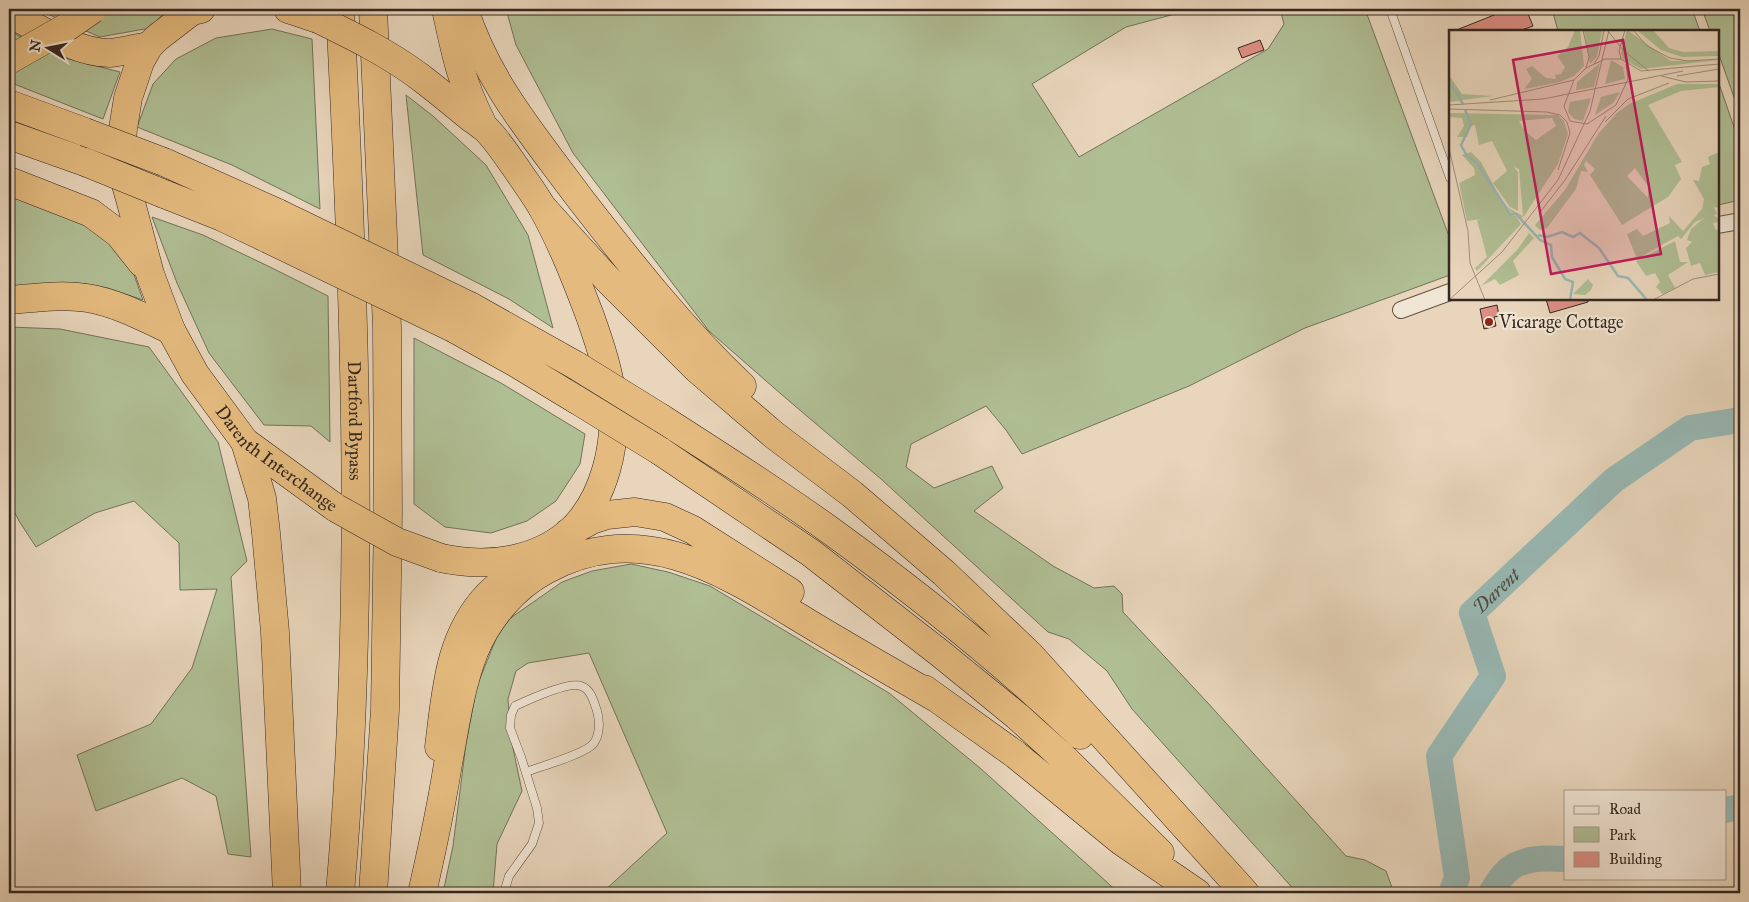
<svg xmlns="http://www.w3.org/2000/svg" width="1749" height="902" viewBox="0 0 1749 902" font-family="'IM FELL Great Primer',serif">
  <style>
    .green { fill: #b0be94; stroke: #72735a }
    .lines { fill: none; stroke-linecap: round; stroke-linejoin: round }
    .river { stroke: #98b8b4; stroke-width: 26 }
    .building { fill: #dc8e83; stroke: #342820 }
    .service-casing { stroke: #615347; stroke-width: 9 }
    .minor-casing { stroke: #615347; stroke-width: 18 }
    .trunk-casing { stroke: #342820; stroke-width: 29 }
    .motorway-casing { stroke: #342820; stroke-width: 29 }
    .service { stroke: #f0e4d3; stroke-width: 8 }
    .minor { stroke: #f0e4d3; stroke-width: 16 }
    .trunk { stroke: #e4ba7e; stroke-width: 28 }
    .motorway { stroke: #e4ba7e; stroke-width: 28 }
    .trunk-bridge-casing { stroke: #342820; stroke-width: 29; stroke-linecap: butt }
    .motorway-bridge-casing { stroke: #342820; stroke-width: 29; stroke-linecap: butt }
    .trunk-bridge { stroke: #e4ba7e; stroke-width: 28 }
    .motorway-bridge { stroke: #e4ba7e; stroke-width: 28 }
    .poi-dot { fill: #8f2418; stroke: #f0e4d3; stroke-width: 2 }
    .labels { text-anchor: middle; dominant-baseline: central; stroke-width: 4.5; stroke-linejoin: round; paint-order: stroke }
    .poi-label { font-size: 18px; fill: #342820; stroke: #f0e4d3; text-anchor: start }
    .street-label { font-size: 18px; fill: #342820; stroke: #f0e4d3 }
    .water-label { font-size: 19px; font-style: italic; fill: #4d4c45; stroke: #f0e4d3 }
    .inset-river { fill: none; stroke: #98b8b4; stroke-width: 2.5 }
    .inset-road { fill: none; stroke: #a0907d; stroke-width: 1 }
    .view { fill: #c2185b; fill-opacity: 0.15; stroke: #c2185b; stroke-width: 2.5 }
    .inset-edge { fill: none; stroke: #342820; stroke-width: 2.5 }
  </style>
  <rect width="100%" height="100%" fill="#e8d5bb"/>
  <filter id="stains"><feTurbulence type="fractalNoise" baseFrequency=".004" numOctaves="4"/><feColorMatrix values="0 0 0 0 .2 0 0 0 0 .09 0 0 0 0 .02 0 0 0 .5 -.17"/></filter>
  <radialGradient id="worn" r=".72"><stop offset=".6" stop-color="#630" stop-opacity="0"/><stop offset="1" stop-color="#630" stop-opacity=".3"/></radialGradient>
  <path class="green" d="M36,9h132l-18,19 -50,9z
    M506,9h706l-22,1 -64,17 -94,57 47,73 189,-108 16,-25 -4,-15h85l85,230v36l-145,53 -116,58 -167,68 -16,-24 -20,-24 -75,38 -5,23 28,21 58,-22 11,22 -29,23 79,55 41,22 20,-2 8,8 1,18 84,90 139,154 19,4 21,11 8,22h-97l-165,-184 -25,-38 -38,-32 -21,-7 -167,-153 -100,-85 -72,-63 -136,-178 -57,-108z
    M1552,9h140l8,22h-142z
    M1702,9h38v105l-22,-62v-21h-8z
    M272,29l40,10 8,170 -88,-44 -95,-38 16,-43 23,-25 40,-21z
    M9,31l56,27 55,14 -17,47 -94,-37z
    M1718,81l22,63v56l-22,5z
    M406,95l27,21 53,49 42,70 25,93 -44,-29 -86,-44z
    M9,194l80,30 37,28 17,48 -35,-12 -23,-4 -76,5z
    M152,217l51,18 67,32 58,29 2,146 -19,-16 -47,-1 -55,-72 -32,-70z
    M9,327l51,2 89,18 69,95 29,119 -16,16 20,280 -23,-3 -12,-58 -34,-18 -86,33 -19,-56 74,-31 41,-56 25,-79 -37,1 -1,-47 -45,-42 -39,12 -59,34 -17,-26 -10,-20z
    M414,338l87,45 84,51 -5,30 -24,37 -29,20 -36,12 -46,-6 -31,-23z
    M631,564l37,8 42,14 179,107 91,75 139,125h-517l65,-60 -78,-180 -61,10 -12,8 -8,28 3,40 11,52 -25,53 -4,49h-50l10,-47 13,-102 11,-58 25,-62 60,-42 30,-11z"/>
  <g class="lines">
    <g class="river">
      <path d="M1725,810l15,-3"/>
      <path id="s1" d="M1451,893l6,-15 -18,-122 54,-80 -21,-63 142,-133 76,-52 50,-8"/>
      <path d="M1491,893c4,-6 8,-14 14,-20 14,-16 40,-15 60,-14"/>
    </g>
  </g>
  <path class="building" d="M1509,9h17l7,17 -14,5h-65z
    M1260,40l4,10 -22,8 -4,-10z
    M1546,299h42v3l-38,11z
    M1497,305l2,11 -5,1 2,9 -12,3 -4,-20z"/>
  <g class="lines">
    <defs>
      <path id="service" d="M1390,9l60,169
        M504,893l5,-17 23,-32 7,-21 -2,-15 -16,-51 -11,-29 1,-13 4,-9c13,-6 54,-25 66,-20 10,3 13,16 16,25 3,10 3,25 -4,33 -8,10 -54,23 -67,28"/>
      <path id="minor" d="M1718,225l22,-4
        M1401,310l49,-18"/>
      <g id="trunk">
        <path id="s2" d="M201,9l-9,2 -35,27 -8,8 -9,16 -12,36 -5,31 -2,23 2,22 7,25 20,75 21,56 24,44 50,68 91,66"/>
        <path d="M288,9l30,10"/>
        <path id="s3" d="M340,9c15,294 26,590 0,884"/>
        <path d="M373,9l14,318 1,184 -3,199 -12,183"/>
        <path d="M446,9c9,42 15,73 35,112"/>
        <path d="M9,13c29,15 67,40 101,40 13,-1 26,-5 39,-7"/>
        <path d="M420,77c17,13 34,27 51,41 5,3 10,7 15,11 12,12 22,28 32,42 8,12 18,25 25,38 19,34 33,70 47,107 10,28 20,58 23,88 3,42 -8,91 -38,123 -35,35 -88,41 -134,31"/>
        <path d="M9,181l82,32 28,21 23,29"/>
        <path d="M9,300c25,-2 52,-6 78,-2 30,5 56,19 84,32"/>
        <path d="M245,442l17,56 4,35 9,99 12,261"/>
        <path d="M439,747c7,-54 9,-109 48,-151 14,-14 31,-26 47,-39"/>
      </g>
      <path id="motorway" d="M464,9c24,74 69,126 114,187 51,66 103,132 164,190
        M9,104l76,28
        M9,135l76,27
        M164,162l114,51
        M164,194l58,23 46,22
        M542,207l68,75 87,87 77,66 78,59 92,79 86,82 215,238
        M470,306l107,60
        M455,329l61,34 61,37
        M661,418c57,37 115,73 170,113 87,63 172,131 249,204
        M660,451l151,102 130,101 76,62 52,47 91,90
        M568,533l24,-13 15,-5 28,-3 30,5 28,13 97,62
        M924,689l92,66 105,86 76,52
        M422,893c10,-43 19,-85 26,-129 7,-37 12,-76 26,-112 14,-34 40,-65 72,-82 97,-53 179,3 262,53 43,26 87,51 130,76"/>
    </defs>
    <use href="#service" class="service-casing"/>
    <use href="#minor" class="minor-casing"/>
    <use href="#trunk" class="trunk-casing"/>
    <use href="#motorway" class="motorway-casing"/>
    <use href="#service" class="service"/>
    <use href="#minor" class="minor"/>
    <use href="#trunk" class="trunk"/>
    <use href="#motorway" class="motorway"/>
    <defs>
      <path id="trunk-bridge" d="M318,19c35,17 70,34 102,58
        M9,60l58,-33 26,-18
        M336,508l61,34 44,16"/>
      <path id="motorway-bridge" d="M85,132l79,30
        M85,162l79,32
        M278,213l192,93
        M268,239l187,90
        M577,366l84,52
        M577,400l83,51"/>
    </defs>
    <use href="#trunk-bridge" class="trunk-bridge-casing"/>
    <use href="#motorway-bridge" class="motorway-bridge-casing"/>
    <use href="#trunk-bridge" class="trunk-bridge"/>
    <use href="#motorway-bridge" class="motorway-bridge"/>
  </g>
  <circle class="poi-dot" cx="1489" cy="322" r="5"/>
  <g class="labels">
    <g class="poi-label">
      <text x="1499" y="322">Vicarage Cottage</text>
    </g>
    <g class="street-label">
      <text stroke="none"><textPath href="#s3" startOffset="412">Dartford Bypass</textPath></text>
      <text stroke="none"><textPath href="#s2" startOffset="530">Darenth Interchange</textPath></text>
    </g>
    <g class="water-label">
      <text stroke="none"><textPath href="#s1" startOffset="335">Darent</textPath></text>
    </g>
  </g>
  <g transform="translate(1449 30)">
    <rect width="270" height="270" fill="#e8d5bb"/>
    <path d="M126,0h5l4,36 -10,10 -14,6 -36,7 8,-10 -6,-10 6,-3 14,12 10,1 -1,-4 6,-1 4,-7 -8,-11 11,-9zM135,0h18l-5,27 -7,7zM178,0l44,31 48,-1 -78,9 -18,-10 -2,-6zM188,0h16l16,18 14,4 36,-1v5l-37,1 -21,-7zM162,30l12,7 2,12 -20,5zM151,33l-6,24 -18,3 1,-8zM0,45l13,19 31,2 -44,6zM228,54h42v3l-38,4 -33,14 34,57 -7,3 6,14 -13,18 -46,28 -32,-50 5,-6 -9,-8 -2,4 4,7 -7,-1 -5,18 -29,39 -7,2 -5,-5 30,-35 33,-56 19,-21 12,-9zM186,138l13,18v12l-21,-22zM171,62l-7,11 -18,12 6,-18zM142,68l-8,23 -9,-2 -6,-7 2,-10zM0,83l109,2 6,6 4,13 -10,30 -34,52 -3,2 -9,-5 -8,-10 6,6 13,7 -4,-47 -5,-2 4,5v39l-8,-4 -17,-24 14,-12 -15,-30 -13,4 -4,-20 -4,1 -4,11h-10l7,-11 -2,-8 -13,-1zM103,88l4,8 -20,14 -11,-9 -6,-10zM22,122l10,10 28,52 7,2 5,8 -44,47 -2,-3 12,-11 -10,-37 4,-1 -14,2 -8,-38 16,-8 -1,-7 -12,-13zM270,122v56l-5,-1 3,7 -3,1 5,5v2l-6,1 3,7 3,-1v43l-14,3 -5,-12 -9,3 -5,-18 6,-6 -5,-2 4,-11 13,-11 -9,4 -14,17 -3,-3 -41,23 -10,-25 10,-5 6,7 27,-13 -1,-7 14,15 19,-22 2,-10 -11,-19 6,1 3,-14 8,-3 -2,-7zM80,203l5,5 -21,23 6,14 -19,10 -5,-6 -14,7 37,-37zM226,211l5,21h8l-20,13 7,13 -12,6 -7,-7 4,-5 -5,-9 -9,3 -10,-15zM139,249l5,6 -2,5 -6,5 -12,-1z" fill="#b0be94" fill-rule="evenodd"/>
    <path class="inset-river" d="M0,51l14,23M16,80l6,14 -10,21 6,11 10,7 33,51h6l24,26 11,5 1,12 13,22 8,3 -3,18M89,205l9,2 15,-5 11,5 7,-4 19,15 19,28 10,2 19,22"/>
    <path class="inset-road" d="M134,0l6,27 -3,11M184,0l14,16 23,12 18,3 31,-2M159,1l16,20 25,20M172,29l-2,-8 6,-21M145,34l5,-8 5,-26M177,34l2,15 -12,26 -29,19 -17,-3 -6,-15 10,-26 12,-12 19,-9h16l20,12 78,-7M212,46l25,6 33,-1M228,46l42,-7M41,70l84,-20M0,75l94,-6 140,-28M0,79l98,3 13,3 7,7 3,11 -12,37M156,92l23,-23 41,-16M0,118l19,83 2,32 15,37M92,181l24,-31 41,-64M0,270l53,-48 56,-72 32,-69 19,-81M204,270l40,-21 26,-5"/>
    <path class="view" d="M174,10l38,214 -110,20 -38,-214z"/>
    <rect width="270" height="270" class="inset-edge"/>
  </g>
  <rect width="1749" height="902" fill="none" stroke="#e8d5bb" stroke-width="30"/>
  <rect x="10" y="10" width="1729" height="882" fill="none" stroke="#342820" stroke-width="2.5"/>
  <rect x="15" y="15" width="1719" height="872" fill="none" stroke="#342820"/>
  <rect x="1564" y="790" width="162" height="90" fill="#f0e4d3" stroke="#a5998b"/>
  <rect x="1574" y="806" width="25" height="8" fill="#f0e4d3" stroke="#a5998b"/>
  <text x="1609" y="814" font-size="15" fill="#342820">Road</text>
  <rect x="1574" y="827" width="25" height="15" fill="#b0be94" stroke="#a5998b"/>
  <text x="1609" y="840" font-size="15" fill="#342820">Park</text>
  <rect x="1574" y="852" width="25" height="15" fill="#dc8e83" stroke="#a5998b"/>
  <text x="1609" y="864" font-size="15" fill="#342820">Building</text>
  <g transform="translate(48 48) rotate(280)" stroke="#f0e4d3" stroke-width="4" paint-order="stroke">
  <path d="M0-4L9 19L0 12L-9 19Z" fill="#342820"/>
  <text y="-8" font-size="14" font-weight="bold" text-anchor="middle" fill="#342820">N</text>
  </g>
  <rect width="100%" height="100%" filter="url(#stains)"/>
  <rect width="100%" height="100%" fill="url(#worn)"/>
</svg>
